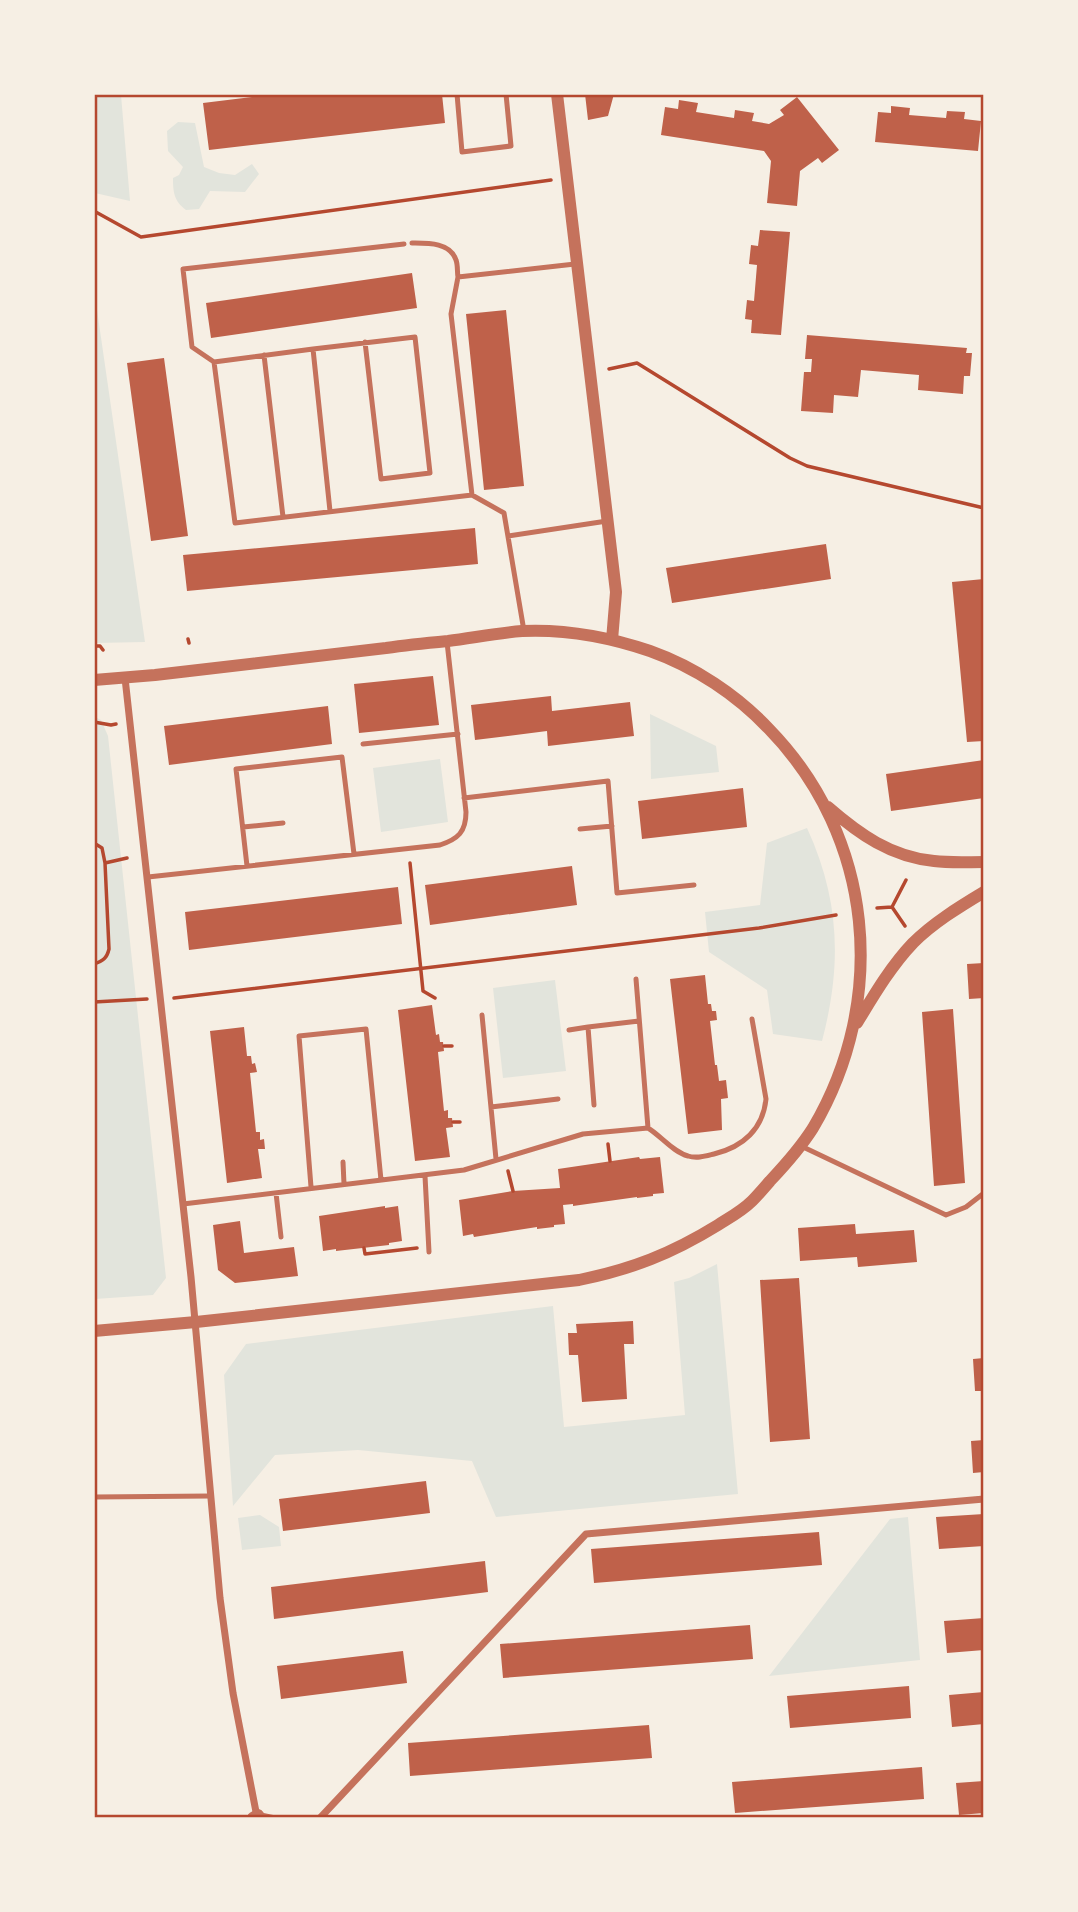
<svg xmlns="http://www.w3.org/2000/svg" width="1078" height="1912" viewBox="0 0 1078 1912" font-family="'Roboto Condensed',sans-serif">
  <style>
    .green { fill: #e2e4dc }
    .building { fill: #bf614a }
    .lines { fill: none; stroke-linecap: round; stroke-linejoin: round }
    .path { stroke: #b5482f; stroke-width: 3.5 }
    .service { stroke: #c5725c; stroke-width: 5 }
    .minor { stroke: #c5725c; stroke-width: 7 }
    .tertiary { stroke: #c5725c; stroke-width: 12 }
    .neatline { fill: none; stroke: #b5482f; stroke-width: 2.5 }
  </style>
  <rect width="100%" height="100%" fill="#f6efe4"/>
  <path class="green" d="M95,94l26,1 9,106 -35,-8z
    M178,122l17,1 9,44 15,6 16,2 17,-11 7,10 -14,18 -35,-1 -11,18 -13,1c-12,-9 -13,-18 -13,-32l6,-3 4,-8 -15,-16 -1,-20z
    M94,296h1l50,346 -50,1z
    M650,714l66,32 3,26 -68,7z
    M95,717l6,3 7,16 58,542 -13,17 -58,4z
    M440,759l8,63 -67,10 -8,-64z
    M807,828c33,72 35,137 15,213l-49,-7 -6,-44 -58,-38 -4,-40 55,-7 7,-62z
    M555,980l11,91 -63,7 -10,-90z
    M717,1264l21,230 -242,23 -24,-56 -114,-11 -83,5 -42,51 -9,-131 22,-31 307,-38 11,121 121,-12 -11,-133 15,-4z
    M260,1515l19,12 2,19 -39,4 -4,-32z
    M908,1517l12,143 -151,16 121,-157z"/>
  <path class="building" d="M275,94h167l3,29 -236,27 -6,-47z
    M585,94h29l-6,22 -20,4z
    M797,97l42,53 -17,13 -4,-5 -18,13 -3,35 -30,-3 4,-42 -7,-10 -103,-16 4,-28 13,2 1,-9 19,3 -2,9 38,6 1,-8 19,3 -2,8 17,3 15,-9 -4,-5z
    M891,106l19,2 -1,7 37,3 1,-7 18,1 -1,7 17,2 -3,30 -103,-9 3,-30 13,1z
    M760,230l30,2 -9,103 -30,-2 1,-13 -7,-1 2,-19 7,1 3,-36 -8,-1 2,-19 7,1z
    M412,273l5,35 -206,30 -5,-35z
    M506,310l18,176 -40,4 -18,-176z
    M807,335l160,13 -1,5h6l-2,23h-6l-1,18 -45,-4 1,-15 -58,-5 -3,27 -24,-2 -1,18 -32,-2 3,-39h7l1,-13h-7z
    M164,358l24,178 -37,5 -24,-178z
    M475,528l3,36 -291,27 -4,-36z
    M826,544l5,35 -159,24 -6,-35z
    M984,579v162l-17,1 -15,-160z
    M433,676l6,49 -80,8 -5,-49z
    M551,696l1,15 78,-9 4,34 -86,10 -1,-15 -72,9 -4,-35z
    M328,706l4,38 -163,21 -5,-39z
    M984,760v38l-93,13 -5,-37z
    M743,788l4,39 -105,12 -4,-38z
    M572,866l5,39 -147,20 -5,-40z
    M398,887l4,37 -213,26 -4,-38z
    M984,963v35l-15,1 -2,-35z
    M705,975l3,29h3l1,7h4l1,9 -7,1 5,44h2l2,16 7,-1 2,18 -7,1 1,31 -34,4 -18,-155z
    M432,1005l4,30 3,-1 1,8h3l1,9 -6,1 6,59 4,-1v8h4l1,9 -7,1 4,29 -35,4 -17,-151z
    M953,1009l12,174 -31,3 -12,-174z
    M244,1027l3,29h4l1,8 3,-1 2,9 -7,1 6,59h4v8l4,-1 1,10h-7l4,29 -35,5 -17,-152z
    M639,1157l1,2 20,-2 4,36 -11,1v2l-16,2v-1l-64,9v-2l-10,1 2,19 -11,1v2l-17,2v-2l-63,10 -1,-3 -10,2 -4,-36 54,-9 47,-3 -2,-19z
    M385,1206v2l13,-2 4,35 -13,2v2l-53,6v-2l-13,2 -4,-35z
    M240,1221l4,32 50,-6 4,29 -63,7 -17,-13 -5,-45z
    M855,1224l1,10 58,-4 3,32 -59,5 -1,-10 -57,4 -2,-33z
    M799,1278l11,161 -40,3 -10,-162z
    M633,1321l1,23h-10l3,55 -45,3 -4,-47h-9l-1,-22h9l-1,-9z
    M984,1358v33h-9l-2,-32z
    M984,1440v32l-11,1 -2,-32z
    M426,1481l4,32 -147,18 -4,-32z
    M984,1514v32l-45,3 -3,-32z
    M819,1532l3,33 -228,18 -3,-34z
    M485,1561l3,31 -214,27 -3,-32z
    M984,1618v32l-37,3 -3,-32z
    M750,1625l3,34 -250,19 -3,-34z
    M403,1651l4,32 -126,16 -4,-33z
    M909,1686l2,32 -121,10 -3,-32z
    M984,1692v32l-32,3 -3,-32z
    M649,1725l3,33 -242,18 -2,-33z
    M922,1767l2,32 -189,14 -3,-31z
    M984,1781v32l-25,2 -3,-32z"/>
  <g class="lines">
    <path class="path" d="M94,211l47,26 410,-57
      M609,369l28,-6 153,95 17,8 177,42
      M188,639l1,4
      M94,646h6l3,4
      M94,722l17,3 5,-1
      M94,843l8,5 3,15 22,-5
      M410,863l13,128 12,7
      M892,907l14,-27
      M892,907l13,19
      M877,908l15,-1
      M94,964c9,-3 13,-6 15,-15l-4,-86
      M174,998l585,-70 77,-13
      M94,1002l53,-3
      M444,1046h8
      M453,1122h7
      M608,1144l2,17
      M508,1171l5,20
      M364,1248l1,6 52,-6"/>
    <path class="service" d="M457,94l5,58 49,-6 -5,-52
      M412,243c15,0 38,-1 44,17 2,5 1,12 2,17
      M313,349l102,-12 15,136 -49,6 -16,-137
      M264,355l19,162
      M214,362l-22,-15 -9,-78 221,-25
      M330,511l-17,-162 -99,13 21,161 237,-28
      M508,536l99,-15
      M524,631l-20,-118 -32,-18 -21,-181 7,-37 117,-13
      M363,744l95,-10
      M464,798l144,-17 9,112 77,-8
      M243,827l40,-4
      M580,829l32,-3
      M247,866l-11,-97 106,-12 12,97
      M148,877l292,-32c18,-6 26,-13 26,-33l-19,-170
      M636,979l12,149
      M482,1015l14,144
      M569,1030l19,-3
      M594,1105l-6,-78 51,-6
      M491,1107l67,-8
      M801,1146l145,69 20,-8 18,-14
      M343,1162l1,22
      M425,1176l4,76
      M311,1187l-12,-151 67,-7 15,151
      M276,1193l5,44
      M183,1204l281,-34 119,-36 65,-6c13,8 25,24 40,28 9,3 18,0 26,-2 29,-7 49,-25 52,-55l-14,-80
      M94,1497l116,-1
      M261,1815l14,3"/>
    <path class="minor" d="M125,678l66,599 29,321 13,95 24,124
      M320,1818l266,-284 398,-35"/>
    <path class="tertiary" d="M557,94l59,498 -4,48
      M94,680l61,-5c77,-9 154,-18 231,-27 21,-3 41,-5 62,-7 24,-3 49,-8 74,-10 44,-2 87,6 128,20 45,16 87,44 119,78 105,108 120,270 44,399 -12,19 -27,36 -43,53 -6,7 -12,14 -18,20 -10,10 -23,17 -34,24 -47,29 -86,44 -139,55l-383,42 -102,9
      M828,807c31,27 63,50 106,54 16,2 33,1 50,1
      M857,1023c17,-28 34,-57 56,-80 20,-20 46,-36 71,-51
      M253,1818l5,-3 1,3"/>
  </g>
  <rect width="1078" height="1912" fill="none" stroke="#f6efe4" stroke-width="192"/>
  <rect x="96" y="96" width="886" height="1720" class="neatline"/>
</svg>
